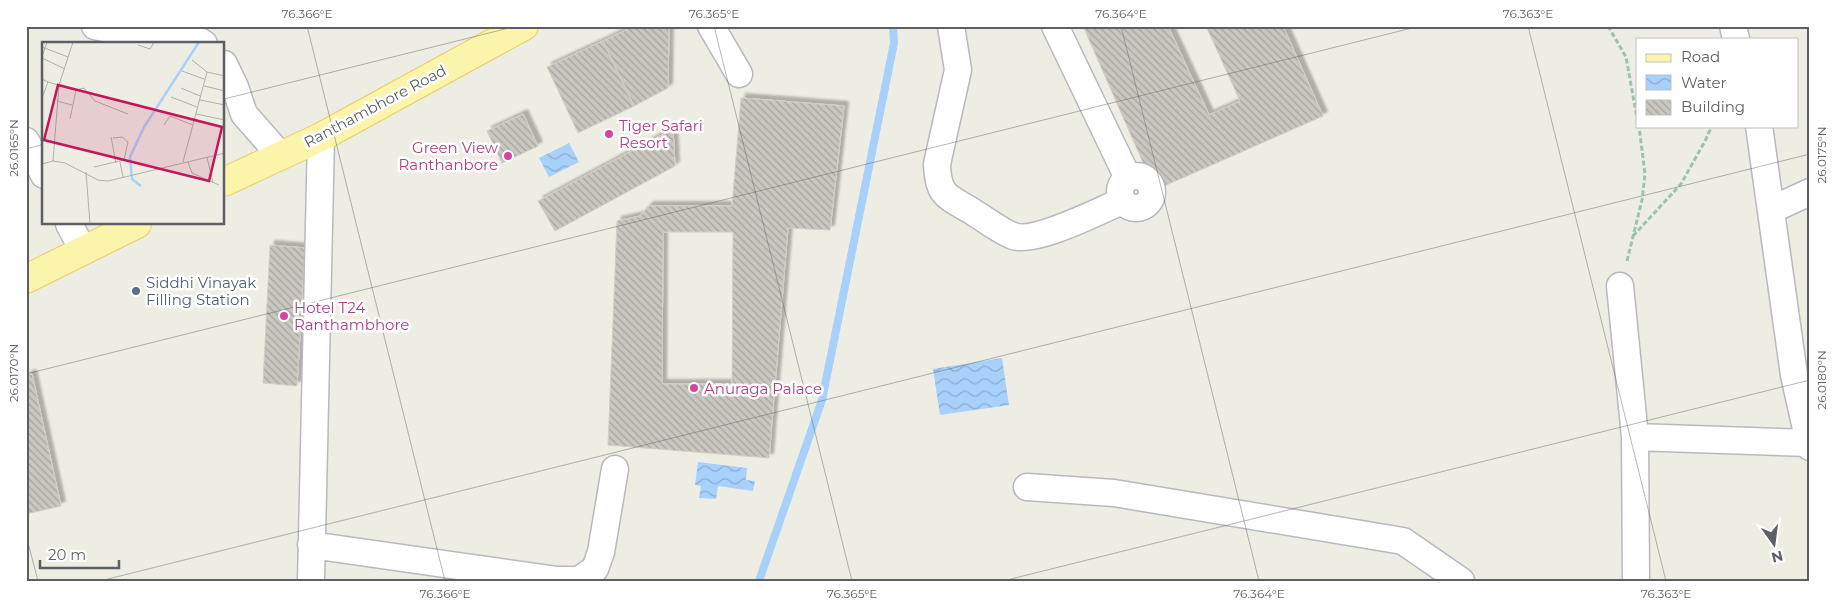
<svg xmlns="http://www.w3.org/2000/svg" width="1836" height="607" viewBox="0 0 1836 607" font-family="Montserrat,sans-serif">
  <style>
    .water { fill: url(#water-waves) }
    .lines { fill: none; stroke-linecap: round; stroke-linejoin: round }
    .stream { stroke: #a7d0fb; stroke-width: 8 }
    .building { fill: url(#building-back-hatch); stroke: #d2cfc3; fill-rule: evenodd; filter: url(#shadow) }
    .minor-casing { stroke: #b7b9be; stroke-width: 29 }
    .major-casing { stroke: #eacf61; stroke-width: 30 }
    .path { stroke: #9cc4ab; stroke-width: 3; stroke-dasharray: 5 2.5; stroke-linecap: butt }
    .minor { stroke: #fff; stroke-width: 26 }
    .major { stroke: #fbf5ac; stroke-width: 28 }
    .ticks { fill: none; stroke: #5c5f64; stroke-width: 1; stroke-opacity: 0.45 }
    .hotel-dot { fill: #d1479c; stroke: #fff; stroke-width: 2 }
    .service-dot { fill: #5c6f8a; stroke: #fff; stroke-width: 2 }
    .labels { text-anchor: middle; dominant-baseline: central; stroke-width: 5; stroke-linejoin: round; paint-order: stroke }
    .street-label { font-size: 15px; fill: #5c5f64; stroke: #fff }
    .hotel-label { font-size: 15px; fill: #b23c85; stroke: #fff; text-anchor: start }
    .service-label { font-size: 15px; fill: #4e5e75; stroke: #fff; text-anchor: start }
    .inset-river { fill: none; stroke: #a7d0fb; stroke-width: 2.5 }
    .inset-road { fill: none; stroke: #b0b0ad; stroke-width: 1 }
    .view { fill: #c2185b; fill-opacity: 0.15; stroke: #c2185b; stroke-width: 2.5 }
    .inset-edge { fill: none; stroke: #5c5f64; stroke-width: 2.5 }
    .neatline { fill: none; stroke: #5c5f64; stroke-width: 2 }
    .ticks-label { font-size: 12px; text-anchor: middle; fill: #5c5f64 }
  </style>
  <defs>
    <pattern id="water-waves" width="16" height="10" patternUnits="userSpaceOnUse" patternTransform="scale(1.25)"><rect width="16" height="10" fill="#a7d0fb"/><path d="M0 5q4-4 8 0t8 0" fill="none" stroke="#8baccf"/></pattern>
    <pattern id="building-back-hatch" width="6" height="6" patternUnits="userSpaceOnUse" patternTransform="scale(1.25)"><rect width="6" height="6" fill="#cac7c1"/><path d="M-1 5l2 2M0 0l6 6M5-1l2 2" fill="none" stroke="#a7a5a0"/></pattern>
    <filter id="shadow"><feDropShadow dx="4.5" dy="-4.5" stdDeviation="1" flood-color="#0004"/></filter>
  </defs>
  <rect width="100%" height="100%" fill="#eeede4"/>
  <path class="water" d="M569,143l10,19 -30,15 -10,-19z
    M1002,358l7,47 -69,10 -7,-46z
    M698,462l49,6 -1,12 9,1 -2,10 -35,-5 -2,13 -17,-1 2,-12 -6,-1z"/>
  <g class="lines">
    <path class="stream" d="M759,581l63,-181 72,-357 -1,-17"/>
  </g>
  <path class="building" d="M634,26h35l-1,62 -34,18 -31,-65z
    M1083,26h85l41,89 31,-14 -34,-75h77l40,90 -168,74z
    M603,41l31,65 -56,27 -31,-66z
    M741,98l103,8 -14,124 -42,-2 -19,230 -161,-13 9,-224 23,-5 9,-10h83zM663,232h70l-1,152h-70z
    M523,114l15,32 -36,17 -15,-32z
    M673,129l2,37 -120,65 -17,-30z
    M270,245l35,3 -8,138 -34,-3z
    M32,374l29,132 -35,8v-138z"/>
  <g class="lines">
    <defs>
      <path id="minor" d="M95,26c13,3 26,6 39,7 22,3 51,-3 70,11
        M711,26l28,48
        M951,26l7,44 -21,94c1,31 9,32 33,46 13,8 30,21 43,26 22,8 86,-25 109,-35
        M1055,26l73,152
        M1733,26l3,13
        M224,64l11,23 9,27 36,41
        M1759,126l35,249 16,72
        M26,141l18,34
        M1120 192a16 16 0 1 1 32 0a16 16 0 1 1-32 0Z
        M1771,210l39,-18
        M69,224l14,26
        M1620,286l15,151 1,144
        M1635,437l174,6
        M1027,487l87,6 289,48 58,40
        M311,545l246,35h22l16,-11 6,-17 14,-83
        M311,581l10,-444"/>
      <path id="major" d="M224,182l97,-45 203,-111
        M26,279l111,-55"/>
    </defs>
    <use href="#minor" class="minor-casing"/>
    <use href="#major" class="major-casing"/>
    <path class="path" d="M1608,26l18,31 11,61
      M1633,236l48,-52 24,-43 7,-15
      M1627,261l15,-61 3,-26 -6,-48"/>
    <use href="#minor" class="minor"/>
    <use href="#major" class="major"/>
  </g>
  <path class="ticks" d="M307,26l138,555M714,26l138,555M1121,26l138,555M1528,26l138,555M224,99l293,-73M26,149l18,-5M26,374l1394,-348M26,535l12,46M100,581l1710,-427M1003,581l807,-201"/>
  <g class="hotel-dot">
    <circle cx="609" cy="134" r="5"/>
    <circle cx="508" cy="156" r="5"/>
    <circle cx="284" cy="316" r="5"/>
    <circle cx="694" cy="388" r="5"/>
  </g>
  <circle class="service-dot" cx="136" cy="291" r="5"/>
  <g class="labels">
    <g class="street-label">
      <text transform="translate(375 106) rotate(-28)">Ranthambhore Road</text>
    </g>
    <g class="hotel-label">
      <text x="619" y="125">Tiger Safari<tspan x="619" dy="17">Resort</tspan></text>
      <text x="498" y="147" text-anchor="end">Green View<tspan x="498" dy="17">Ranthanbore</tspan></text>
      <text x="294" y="307">Hotel T24<tspan x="294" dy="17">Ranthambhore</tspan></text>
      <text x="704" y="388">Anuraga Palace</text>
    </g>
    <g class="service-label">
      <text x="146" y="282">Siddhi Vinayak<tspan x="146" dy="17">Filling Station</tspan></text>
    </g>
  </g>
  <g transform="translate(42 42)">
    <rect width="182" height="182" fill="#eeede4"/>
    <path class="inset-river" d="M99,144l-9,-7 -2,-22 14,-30 55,-85"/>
    <path class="inset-road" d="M96,3l12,4 4,-7M0,5l26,10M0,15l5,-15M0,16l23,11M150,18l15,12M140,29l22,8M0,37l6,3 -6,16M6,40l28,8 -6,29M162,44l21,5M139,46l19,8M34,48l8,-2 11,13 33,13M129,55l26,10M158,58l25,5M15,59l15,4M154,72l29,6M122,83l6,-9 23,9M69,95l5,26M165,115l6,26M11,119l6,-76 14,-43M78,120l3,15M141,120l24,-90 18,4M146,120l4,11 27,12M0,122l11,-3 12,2 33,17 10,1 117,-28M52,125l30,-7 4,-18 -6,-5 -9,1M44,130l4,52"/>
    <path class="view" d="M16,43l164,42 -13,54 -165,-41z"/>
    <rect width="182" height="182" class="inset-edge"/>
  </g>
  <rect width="1836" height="607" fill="none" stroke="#ffffff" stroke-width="55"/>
  <rect x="1636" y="38" width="162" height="90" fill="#ffffff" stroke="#bebfc1"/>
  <rect x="1646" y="54" width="25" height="8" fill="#fbf5ac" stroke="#bebfc1"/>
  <text x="1681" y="62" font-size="15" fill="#5c5f64">Road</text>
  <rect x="1646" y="75" width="25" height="15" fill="url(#water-waves)" stroke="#bebfc1"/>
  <text x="1681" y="88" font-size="15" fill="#5c5f64">Water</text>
  <rect x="1646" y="100" width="25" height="15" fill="url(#building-back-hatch)" stroke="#bebfc1"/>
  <text x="1681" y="112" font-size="15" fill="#5c5f64">Building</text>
  <g transform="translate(1774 544) rotate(166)" stroke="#ffffff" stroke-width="4" paint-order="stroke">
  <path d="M0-4L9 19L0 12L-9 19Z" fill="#5c5f64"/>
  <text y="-8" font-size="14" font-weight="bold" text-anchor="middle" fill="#5c5f64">N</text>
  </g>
  <path d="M40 560v8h79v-8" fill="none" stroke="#5c5f64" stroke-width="2.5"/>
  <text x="48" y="560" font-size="15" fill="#5c5f64" stroke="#ffffff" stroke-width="4" paint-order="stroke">20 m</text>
  <rect x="28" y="28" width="1780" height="552" class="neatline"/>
  <g class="ticks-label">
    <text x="307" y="18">76.366°E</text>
    <text x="714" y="18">76.365°E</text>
    <text x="1121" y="18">76.364°E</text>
    <text x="1528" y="18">76.363°E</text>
    <text transform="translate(14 148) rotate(-90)" y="4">26.0165°N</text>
    <text transform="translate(1822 155) rotate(-90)" y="4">26.0175°N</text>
    <text transform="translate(14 373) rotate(-90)" y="4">26.0170°N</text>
    <text transform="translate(1822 380) rotate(-90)" y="4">26.0180°N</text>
    <text x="445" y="598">76.366°E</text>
    <text x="852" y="598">76.365°E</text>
    <text x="1259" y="598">76.364°E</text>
    <text x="1666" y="598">76.363°E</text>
  </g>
</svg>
